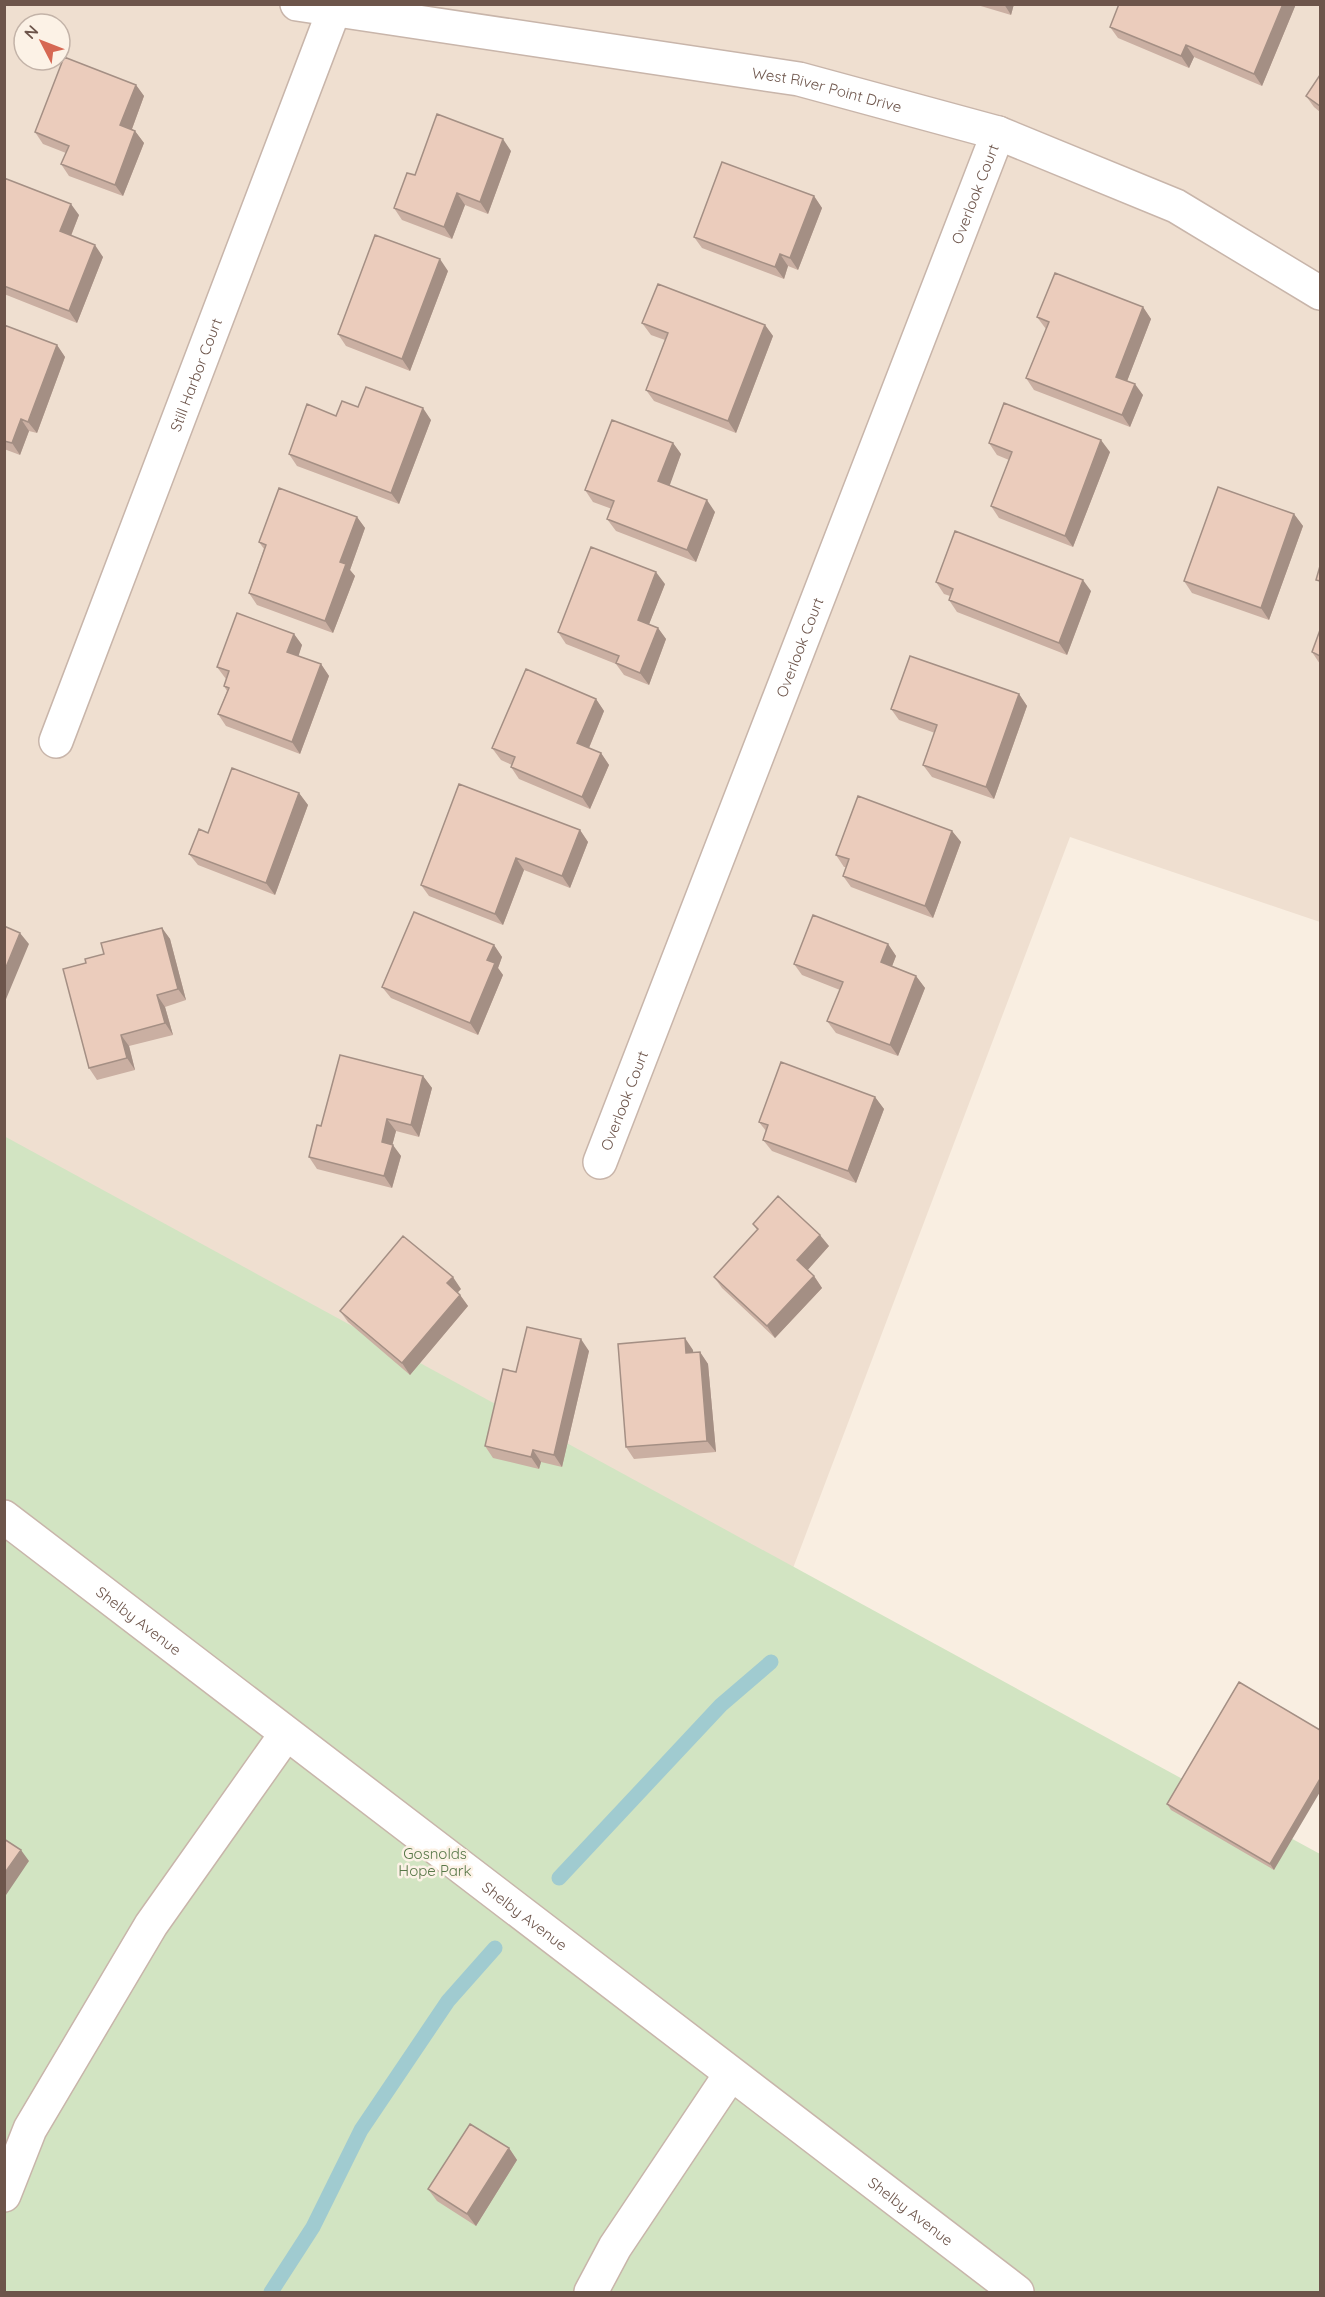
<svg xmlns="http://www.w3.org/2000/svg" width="1325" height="2297" viewBox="0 0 1325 2297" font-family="Quicksand,sans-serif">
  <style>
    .residential { fill: #efdfd0; fill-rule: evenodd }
    .green { fill: #d2e4c2 }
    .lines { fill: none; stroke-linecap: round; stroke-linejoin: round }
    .stream { stroke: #a0cbd0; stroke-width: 15 }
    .minor-casing { stroke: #c8b5aa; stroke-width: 36 }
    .minor { stroke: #fff; stroke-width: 33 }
    .wall { fill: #caafa2 }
    .shaded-wall { fill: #a48f84 }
    .building { fill: #ebccbc; stroke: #a48f84; stroke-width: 1.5 }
    .labels { text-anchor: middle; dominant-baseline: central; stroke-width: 5; stroke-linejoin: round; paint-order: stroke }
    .street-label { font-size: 15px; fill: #6d554b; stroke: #fcf2e6 }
    .park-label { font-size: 15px; fill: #587748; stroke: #fcf2e6 }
  </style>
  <rect width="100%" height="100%" fill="#f9eee1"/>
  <path class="residential" d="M4,5h1316v917l-250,-85 -330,871 -735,-562zM24,24h36v36h-36z"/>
  <path class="green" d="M4,1136l1316,718v438h-1315z"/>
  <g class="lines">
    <path class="stream" d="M559,1878l162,-173 50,-43
      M271,2292l42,-65 48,-97 87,-129 47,-53"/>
    <defs>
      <g id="minor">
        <path id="s1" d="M297,4l502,75 199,54 178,73 144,87"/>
        <path id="s2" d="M56,741l278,-731"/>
        <path id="s3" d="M600,1162l398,-1029"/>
        <path id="s4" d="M4,1517l1013,775"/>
        <path d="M4,2195l26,-66 121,-204 135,-191"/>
        <path d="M591,2292l24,-45 115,-172"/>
      </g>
    </defs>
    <use href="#minor" class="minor-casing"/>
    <use href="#minor" class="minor"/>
  </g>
  <path class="wall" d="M974,4h40l-3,11z
    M1119,4h177l-34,82 -68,-29 -5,11 -71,-30 -8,-11z
    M1320,75v37l-6,-5 -8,-11z
    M136,85l8,11 -12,33 3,2 9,12 -21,53 -54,-20 -8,-12 5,-11 -23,-9 -8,-12z
    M511,151l-23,63 -23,-9 -13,34 -50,-19 -8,-12 21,-33z
    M4,178l75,37 -8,21 32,21 -26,66 -73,-29z
    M814,196l8,12 -24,62 -10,-4 -4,13 -82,-31 -8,-11z
    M448,271l-38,100 -64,-25 -8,-12z
    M1143,307l8,12 -24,62 16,14 -13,32 -96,-37 -8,-12 20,-49 -9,-12z
    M642,323l123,2 8,11 -37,97 -82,-32 -8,-11 19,-50 -14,-5z
    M4,325l53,20 8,12 -28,76 -8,-2 -9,24 -16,-6z
    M336,416l95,4 -32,84 -102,-38 -8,-12z
    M673,443l8,11 -12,31 46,27 -19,50 -80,-31 -9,-12 5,-10 -19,-7 -8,-12z
    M989,443l121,9 -37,95 -74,-29 -8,-12 18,-46 -12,-5z
    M1294,514l9,12 -34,94 -77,-27 -8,-12z
    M357,517l8,11 -15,42 5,6 -22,57 -76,-28 -8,-12 15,-44 -5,-7z
    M936,582l155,9 -24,64 -110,-43 -8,-12 1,-4 -6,-2z
    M665,584l-16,40 9,4 8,11 -17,46 -25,-10 -8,-11 -50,-20 -8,-12z
    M1320,630v34l-8,-12z
    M294,634l8,11 -4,11 23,8 8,12 -29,78 -74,-28 -8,-12 9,-23 -3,-5 2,-7 -9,-12z
    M1019,694l8,12 -33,93 -62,-22 -9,-12 12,-32 -36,-13 -8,-11z
    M596,699l8,12 -15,37 12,5 8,12 -19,44 -71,-30 -8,-12 1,-2 -11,-5 -9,-12z
    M299,793l9,12 -33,90 -77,-30 -9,-11 19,-21z
    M580,830l8,12 -18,46 -46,-18 -21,55 -74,-29 -8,-11z
    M952,831l9,11 -28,76 -82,-31 -8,-11 3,-9h-2l-8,-12z
    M162,928l8,11 16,61 -21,7 8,28 -44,11 6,24 -38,10 -8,-12 -3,-105z
    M888,944l8,12 -4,10 24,10 9,12 -27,68 -62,-23 -9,-12 13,-31 -38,-15 -8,-11z
    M494,945l8,12 -4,11 5,7 -25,60 -87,-37 -9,-11z
    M423,1076l9,12 -13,49 -23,-6 -4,14 9,11 -9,32 -75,-19 -8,-12 12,-31z
    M875,1097l9,12 -28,74 -84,-32 -9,-11 3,-9 -7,-9z
    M753,1224l76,22 -22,24 7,6 8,12 -47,50 -53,-50 -8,-11 43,-47z
    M461,1289l-3,3 10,14 -58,69 -62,-53 -8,-11z
    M693,1350v3l7,-1 8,12 8,88 -82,7 -8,-12z
    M589,1351l-27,116 -21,-5 -2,7 -46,-11 -8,-12 31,-74z
    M1320,1730l-46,140 -103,-60 -4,-6z
    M509,2148l8,12 -41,66 -39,-25 -9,-12z"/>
  <path class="shaded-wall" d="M1004,4h10l-3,11z
    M1283,4h13l-34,82 -8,-12z
    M1186,45l8,12 -5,11 -8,-12z
    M136,85l8,11 -15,41 -9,-12z
    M135,131l9,12 -21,53 -8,-11z
    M503,139l8,12 -23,63 -8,-12z
    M457,193l8,12 -13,34 -8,-12z
    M814,196l8,12 -24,62 -8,-12z
    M71,204l8,11 -11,28 -8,-12z
    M95,245l8,12 -26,66 -8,-12z
    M780,254l8,12 -4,13 -9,-12z
    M440,259l8,12 -38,100 -8,-12z
    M1143,307l8,12 -27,70 -8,-12z
    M765,325l8,11 -37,97 -8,-12z
    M57,345l8,12 -28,76 -9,-11z
    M1135,384l8,11 -13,32 -8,-12z
    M423,408l8,12 -32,84 -8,-11z
    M21,419l8,12 -9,24 -8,-12z
    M1101,440l9,12 -37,95 -8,-11z
    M673,443l8,11 -14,39 -9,-12z
    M707,500l8,12 -19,50 -9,-12z
    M1294,514l9,12 -34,94 -8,-12z
    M357,517l8,11 -15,42 5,6 -22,57 -8,-12 15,-59z
    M656,572l9,12 -19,48 -8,-12z
    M1083,580l8,11 -24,64 -8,-12z
    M658,628l8,11 -17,46 -9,-12z
    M294,634l8,11 -6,19 -9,-12z
    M321,664l8,12 -29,78 -8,-12z
    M1019,694l8,12 -33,93 -8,-12z
    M596,699l8,12 -18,44 -9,-12z
    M601,753l8,12 -19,44 -8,-12z
    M299,793l9,12 -33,90 -9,-12z
    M580,830l8,12 -18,46 -8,-12z
    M952,831l9,11 -28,76 -8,-12z
    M516,858l8,12 -21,55 -8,-11z
    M162,928l8,11 16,61 -8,-11z
    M20,933l9,11 -25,60v-32z
    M888,944l8,12 -7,18 -8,-12z
    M494,945l8,12 -4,11 5,7 -25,60 -8,-12 17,-63z
    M916,976l9,12 -27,68 -8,-11z
    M157,995l8,12 8,28 -8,-12z
    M121,1035l8,11 6,24 -8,-12z
    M423,1076l9,12 -13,49 -8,-12z
    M875,1097l9,12 -28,74 -8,-12z
    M387,1119l9,12 -6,23 -8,-12z
    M393,1145l8,11 -9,32 -8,-12z
    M820,1235l9,11 -23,26 -9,-12z
    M814,1276l8,12 -47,50 -8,-12z
    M453,1277l8,12 -6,6 -8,-12z
    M460,1295l8,11 -58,69 -8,-12z
    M685,1338l8,12 1,15 -8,-12z
    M581,1339l8,12 -27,116 -8,-12z
    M700,1352l8,12 8,88 -9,-11z
    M533,1450l8,12 -2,7 -8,-12z
    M1320,1779v13l-46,78 -4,-6z
    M21,1850l8,11 -25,37v-24z
    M509,2148l8,12 -41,66 -9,-12z"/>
  <path class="building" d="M1119,4h164l-29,70 -68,-29 -5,11 -71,-29z
    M64,57l72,28 -16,40 15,6 -20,54 -54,-21 8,-18 -34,-14z
    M1320,75v31l-14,-10z
    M437,114l66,25 -23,63 -23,-9 -13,34 -50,-19 13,-35 8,2z
    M722,162l92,34 -24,62 -10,-4 -5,13 -81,-30z
    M4,178l67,26 -11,27 35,14 -26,66 -65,-25z
    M375,235l65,24 -38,100 -64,-25z
    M1055,273l88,34 -27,70 19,7 -13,31 -96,-37 23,-56 -12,-5z
    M658,284l107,41 -37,96 -82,-31 22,-57 -26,-10z
    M4,325l53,20 -29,77 -7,-3 -9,24 -8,-2z
    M366,387l57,21 -32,85 -102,-39 18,-50 29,12 6,-15 16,6z
    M1004,403l97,37 -36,96 -74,-30 21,-54 -23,-9z
    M612,420l61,23 -15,38 49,19 -20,50 -80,-31 7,-18 -29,-11z
    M1218,487l76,27 -33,94 -77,-27z
    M279,488l78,29 -17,45 6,2 -21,57 -76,-28 17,-48 -7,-3z
    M955,531l128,49 -24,63 -110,-43 4,-11 -17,-7z
    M591,547l65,25 -18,48 20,8 -18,45 -24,-10 3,-7 -61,-24z
    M1320,566v15l-4,-1z
    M237,613l57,21 -7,18 34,12 -29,78 -74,-28 11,-26 -5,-2 5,-15 -12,-4z
    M1320,630v26l-8,-4z
    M910,656l109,38 -33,93 -63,-22 14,-40 -46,-16z
    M526,669l70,30 -19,44 24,10 -19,44 -71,-30 4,-10 -23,-9z
    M232,768l67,25 -33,90 -77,-29 10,-25 9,4z
    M459,784l121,46 -18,46 -46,-18 -21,56 -74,-29z
    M858,796l94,35 -27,75 -82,-30 6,-17 -13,-4z
    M414,912l80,33 -7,15 8,3 -25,60 -88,-36z
    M813,915l75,29 -7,18 35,14 -26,69 -63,-24 16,-39 -49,-18z
    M4,926l16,7 -16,39z
    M162,928l16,61 -21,6 8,28 -44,12 6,23 -38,10 -26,-99 23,-6 -1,-4 19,-5 -3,-11z
    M340,1055l83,21 -12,49 -24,-6 -5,23 11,3 -9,31 -75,-19 8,-32 4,1z
    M781,1062l94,35 -27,74 -85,-31 5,-15 -9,-3z
    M778,1196l42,39 -23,25 17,16 -47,50 -53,-49 44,-48 -5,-5z
    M403,1236l50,41 -6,6 13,12 -58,68 -62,-52z
    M527,1327l54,12 -27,116 -21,-5 -2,7 -46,-11 18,-77 13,3z
    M685,1338l1,15 14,-1 7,89 -81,6 -8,-103z
    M1239,1682l81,48v49l-50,85 -103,-60z
    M4,1839l17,11 -17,24z
    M470,2124l39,24 -42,66 -39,-25z"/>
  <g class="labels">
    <g class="street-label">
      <text stroke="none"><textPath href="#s1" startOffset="537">West River Point Drive</textPath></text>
      <text stroke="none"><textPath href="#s3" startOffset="1038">Overlook Court</textPath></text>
      <text stroke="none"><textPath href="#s2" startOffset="392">Still Harbor Court</textPath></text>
      <text stroke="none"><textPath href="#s3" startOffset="552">Overlook Court</textPath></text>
      <text stroke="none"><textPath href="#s3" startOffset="66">Overlook Court</textPath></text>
      <text stroke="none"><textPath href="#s4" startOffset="170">Shelby Avenue</textPath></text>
      <text stroke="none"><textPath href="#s4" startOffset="656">Shelby Avenue</textPath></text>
      <text stroke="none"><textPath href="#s4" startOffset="1142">Shelby Avenue</textPath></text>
    </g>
    <g class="park-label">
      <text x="435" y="1853">Gosnolds<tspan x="435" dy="17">Hope Park</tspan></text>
    </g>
  </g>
  <rect width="1325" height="2297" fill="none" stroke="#6d554b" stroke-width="12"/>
  <g transform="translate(42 42) rotate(312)"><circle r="28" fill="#fcf2e6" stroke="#c3b3a8" stroke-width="1.5"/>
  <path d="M0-4.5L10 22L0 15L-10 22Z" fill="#d66853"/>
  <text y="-9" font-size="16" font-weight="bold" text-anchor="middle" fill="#6d554b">N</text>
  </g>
</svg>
